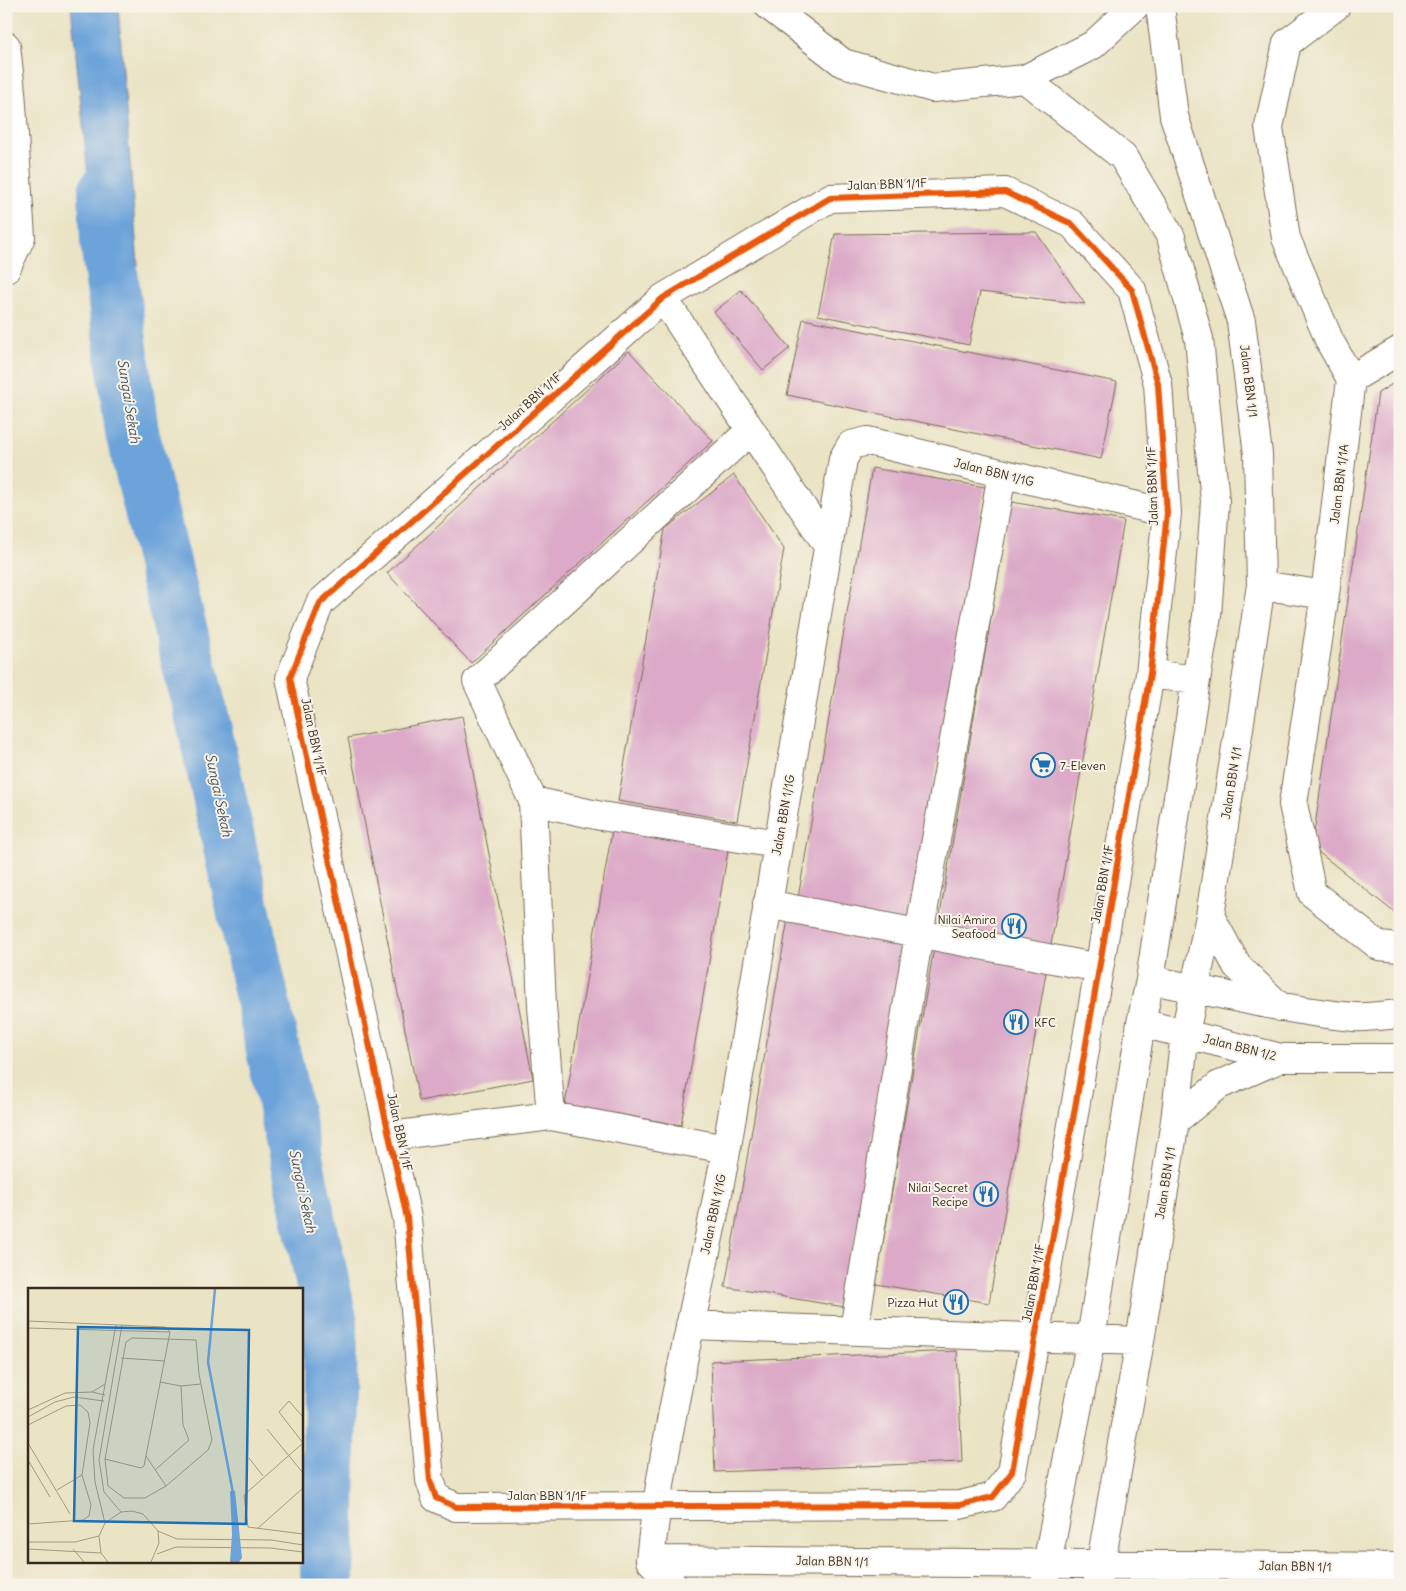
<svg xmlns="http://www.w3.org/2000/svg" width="1406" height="1591" viewBox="0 0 1406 1591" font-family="Delius,sans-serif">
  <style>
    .water { fill: #6ca3da; stroke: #54667c }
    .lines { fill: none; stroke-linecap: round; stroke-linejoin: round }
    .river { stroke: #6ca3da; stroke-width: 54 }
    .building { fill: #dcaac8 }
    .minor-casing { stroke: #786b58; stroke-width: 30 }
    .major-casing { stroke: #786b58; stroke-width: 30 }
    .minor { stroke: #fff; stroke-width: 28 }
    .major { stroke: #fff; stroke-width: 28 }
    .cycleway-casing { stroke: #f7f3e8; stroke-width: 9 }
    .cycleway { stroke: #e8590c; stroke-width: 6 }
    .labels { text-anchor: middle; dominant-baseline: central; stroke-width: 4; stroke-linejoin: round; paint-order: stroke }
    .street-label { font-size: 12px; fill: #3b2a1e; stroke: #f7f3e8 }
    .poi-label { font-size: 12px; fill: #3b2a1e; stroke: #f7f3e8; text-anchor: end }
    .water-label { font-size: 14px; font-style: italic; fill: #4c5460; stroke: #f7f3e8 }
    .inset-river { fill: none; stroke: #6ca3da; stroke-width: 2.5 }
    .inset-road { fill: none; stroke: #a49982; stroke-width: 1 }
    .view { fill: #1f6fb2; fill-opacity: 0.15; stroke: #1f6fb2; stroke-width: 2.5 }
    .inset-edge { fill: none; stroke: #3b2a1e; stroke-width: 2.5 }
  </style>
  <rect width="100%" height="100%" fill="#f7f3e8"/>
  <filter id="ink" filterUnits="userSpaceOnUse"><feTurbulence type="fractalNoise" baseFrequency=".02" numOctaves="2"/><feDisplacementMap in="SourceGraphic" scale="10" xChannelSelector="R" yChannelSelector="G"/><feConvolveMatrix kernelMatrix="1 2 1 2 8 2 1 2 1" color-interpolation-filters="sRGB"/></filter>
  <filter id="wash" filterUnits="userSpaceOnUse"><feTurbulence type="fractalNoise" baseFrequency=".0096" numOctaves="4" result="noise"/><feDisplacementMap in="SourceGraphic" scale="20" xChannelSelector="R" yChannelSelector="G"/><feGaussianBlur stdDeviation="1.12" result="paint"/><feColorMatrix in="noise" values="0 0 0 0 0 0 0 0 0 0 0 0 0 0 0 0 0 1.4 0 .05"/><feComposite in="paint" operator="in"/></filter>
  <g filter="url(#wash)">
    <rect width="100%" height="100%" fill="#eae3c4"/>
    <path class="water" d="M71,6h47l20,260 -41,-1z"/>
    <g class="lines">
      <path class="river" d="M105,191l2,51 25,190 73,298 126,593 -4,262"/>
    </g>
    <g id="blocks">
      <path class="building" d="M1036,232l49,72 -105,-12 -11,53 -151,-30 17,-81z
        M741,290l49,58 -27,22 -49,-58z
        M803,319l314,63 -16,77 -314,-64z
        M629,351l84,90 -242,222 -84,-90z
        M1400,379v538l-88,-70 66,-454z
        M872,468l113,19 -75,436 -113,-19z
        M734,475l50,74 -47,272 -119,-20 47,-272z
        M1011,502l113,19 -73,424 -113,-19z
        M462,716l71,363 -114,22 -71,-363z
        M613,825l116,20 -48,280 -116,-20z
        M788,919l118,20 -62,368 -119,-20z
        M934,948l113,19 -58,336 -113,-19z
        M957,1351l5,111 -247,10 -4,-111z"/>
    </g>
  </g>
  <g filter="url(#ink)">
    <use href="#blocks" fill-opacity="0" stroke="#786b58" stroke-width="1"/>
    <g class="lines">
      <defs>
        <path id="minor" d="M1336,6l-49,37 -18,84 17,111 44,104 21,37 -26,216 -32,209 19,89 67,53 21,2
          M6,46l5,45 10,146 -15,32
          M1025,79l98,78 48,80 28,102 16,162 -8,115 -11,64 -46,300 -9,43 -50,316 -44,225 -2,21
          M1005,192l67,32 60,66 26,94 9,129 -17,161 -138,798 -19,25 -33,8 -504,2 -20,-9 -6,-18 -23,-262 -117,-540 30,-75 343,-305 167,-100z
          M663,298l165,248
          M1351,379l49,-29
          M1261,585l64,10
          M1150,674l46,6
          M533,801l68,15 177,28
          M767,904l332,64
          M1210,916l27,50 43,41
          M1150,980c68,12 135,31 204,37 15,1 31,-2 46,-3
          M1141,1023l140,35h119
          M551,1116l-9,-110 -9,-205 -56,-120 274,-251
          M1175,1121l44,-36 62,-27
          M390,1136l161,-20 175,33
          M690,1325l450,16
          M854,1330l65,-396 83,-460
          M650,1560c15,-140 52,-276 77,-414 40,-229 77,-458 116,-687l8,-14 17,-4 299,72
          M650,1560l750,7
          M650,1560l23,25
          M1097,1585l43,-244 35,-220 10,-88 25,-117 51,-331 -3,-131 -17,-133 -67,-205 -14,-110"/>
        <path id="major" d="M769,6l74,57 90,25 92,-9 68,-34 42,-39"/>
      </defs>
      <use href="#minor" class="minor-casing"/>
      <use href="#major" class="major-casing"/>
      <use href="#minor" class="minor"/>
      <use href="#major" class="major"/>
      <defs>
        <path id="cycleway" d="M1005,192l67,32 60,66 26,94 9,129 -17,161 -138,798 -19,25 -33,8 -504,2 -20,-9 -6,-18 -23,-262 -117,-540 30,-75 343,-305 167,-100z"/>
      </defs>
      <use href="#cycleway" class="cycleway-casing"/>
      <use href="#cycleway" class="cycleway"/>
    </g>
  </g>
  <defs>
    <symbol id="supermarket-ring" viewBox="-11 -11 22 22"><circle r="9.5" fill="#f7f3e8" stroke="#1f6fb2" stroke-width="1.5"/><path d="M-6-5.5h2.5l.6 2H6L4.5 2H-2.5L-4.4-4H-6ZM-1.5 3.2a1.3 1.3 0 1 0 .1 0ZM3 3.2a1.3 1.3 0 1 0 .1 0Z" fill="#1f6fb2"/></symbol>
    <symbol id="restaurant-ring" viewBox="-11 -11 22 22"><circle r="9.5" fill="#f7f3e8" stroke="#1f6fb2" stroke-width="1.5"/><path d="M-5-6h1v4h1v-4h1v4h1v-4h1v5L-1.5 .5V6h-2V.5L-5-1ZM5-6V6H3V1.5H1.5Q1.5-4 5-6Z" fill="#1f6fb2"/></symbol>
  </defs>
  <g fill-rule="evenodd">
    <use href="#supermarket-ring" x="1029" y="751" width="28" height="28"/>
    <use href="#restaurant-ring" x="1000" y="912" width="28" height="28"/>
    <use href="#restaurant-ring" x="1002" y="1008" width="28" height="28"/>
    <use href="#restaurant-ring" x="972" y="1180" width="28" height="28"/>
    <use href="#restaurant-ring" x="942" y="1288" width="28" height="28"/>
  </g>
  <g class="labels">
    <g class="street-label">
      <text transform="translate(887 184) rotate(-2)">Jalan BBN 1/1F</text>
      <text transform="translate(1249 381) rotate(83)">Jalan BBN 1/1</text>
      <text transform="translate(530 401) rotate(-42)">Jalan BBN 1/1F</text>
      <text transform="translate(994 472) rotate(14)">Jalan BBN 1/1G</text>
      <text transform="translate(1339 484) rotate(-83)">Jalan BBN 1/1A</text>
      <text transform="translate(1152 486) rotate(-92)">Jalan BBN 1/1F</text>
      <text transform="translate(314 737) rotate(78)">Jalan BBN 1/1F</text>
      <text transform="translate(1231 783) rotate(-81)">Jalan BBN 1/1</text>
      <text transform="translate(783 815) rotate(-80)">Jalan BBN 1/1G</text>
      <text transform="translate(1102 884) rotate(-80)">Jalan BBN 1/1F</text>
      <text transform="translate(1240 1047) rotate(14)">Jalan BBN 1/2</text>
      <text transform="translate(400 1132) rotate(78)">Jalan BBN 1/1F</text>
      <text transform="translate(1165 1183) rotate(-81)">Jalan BBN 1/1</text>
      <text transform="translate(713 1214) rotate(-78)">Jalan BBN 1/1G</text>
      <text transform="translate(1033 1283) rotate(-80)">Jalan BBN 1/1F</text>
      <text x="547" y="1495">Jalan BBN 1/1F</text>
      <text transform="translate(832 1561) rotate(1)">Jalan BBN 1/1</text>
      <text transform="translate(1295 1566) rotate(1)">Jalan BBN 1/1</text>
    </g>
    <g class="poi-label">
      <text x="1060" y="765" text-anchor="start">7-Eleven</text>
      <text x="996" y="919">Nilai Amira<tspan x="996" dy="14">Seafood</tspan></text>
      <text x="1034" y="1022" text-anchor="start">KFC</text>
      <text x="968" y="1187">Nilai Secret<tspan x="968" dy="14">Recipe</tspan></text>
      <text x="938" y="1302">Pizza Hut</text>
    </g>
    <g class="water-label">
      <text transform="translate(129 401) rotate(81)">Sungai Sekah</text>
      <text transform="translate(219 795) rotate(78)">Sungai Sekah</text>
      <text transform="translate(303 1191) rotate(78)">Sungai Sekah</text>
    </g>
  </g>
  <g transform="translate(28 1288)">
    <rect width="275" height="275" fill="#eae3c4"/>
    <path d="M202,203h5l7,67 -3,4h-9l2,-28z" fill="#6ca3da"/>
    <path class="inset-river" d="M187,1l-7,73 26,136"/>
    <path class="inset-road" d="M0,33l137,6 5,5M0,40l142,4M104,50l64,2 3,34 13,66 -4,10 -42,36 -21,12h-21l-16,-12 -3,-27 21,-117zM93,70l44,3M132,94l21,4 20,-2M64,104l13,-8M0,122l37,-17 27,-1 13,3M0,129l27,-15 19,-5 30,4M275,129l-14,-16 -10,11 24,31M0,137l38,-19 14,-1 8,7 2,11 -8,52 9,30 -2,11 -6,4 -55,4M239,141l36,44M0,155l42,71M275,155l-59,52 4,32 55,7M118,168l20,30M221,170l14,18M77,171l36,9 3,-2 26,-134M0,172l22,37M127,182l34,-30 -6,-15 -2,-39M29,202l25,-15M93,224l-17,-20 -5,-32 23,-135M77,235l-10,-41 -2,-32 23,-125M229,241l46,-41M130,243l19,8 94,1 32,5M0,254h47l24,-6M0,261l73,4M45,261l11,13M129,266l19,-7 94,1 33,4M80,274l-7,-9 -2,-17 6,-13 16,-11 11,-1 11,3 15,17 1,12 -8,19"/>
    <path class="view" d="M50,39l171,3 -3,194 -172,-3z"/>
    <rect width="275" height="275" class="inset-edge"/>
  </g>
  <rect width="1406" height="1591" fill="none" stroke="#f7f3e8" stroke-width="25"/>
</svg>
